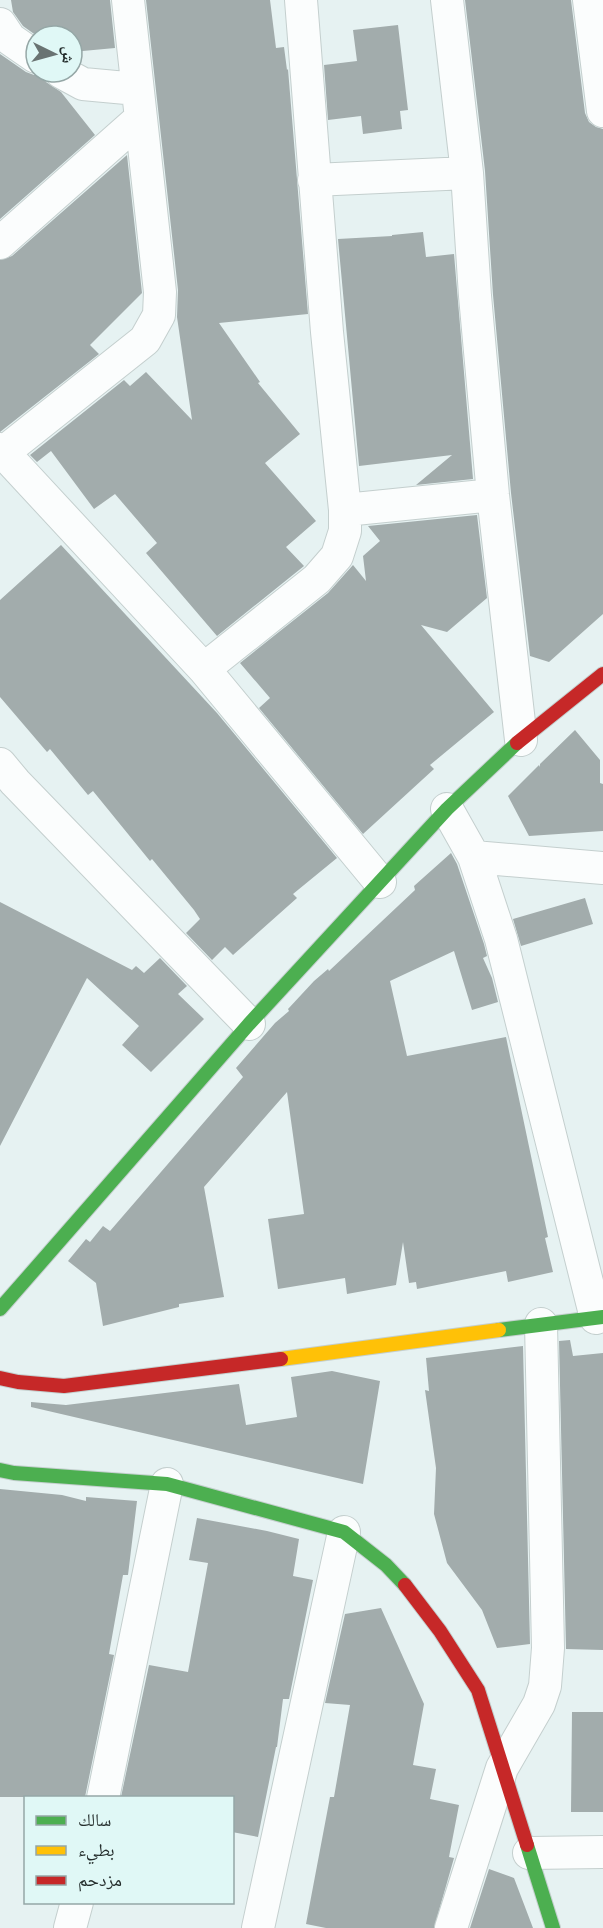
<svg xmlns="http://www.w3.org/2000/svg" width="603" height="1928" viewBox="0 0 603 1928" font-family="Ubuntu,'Noto Naskh Arabic',sans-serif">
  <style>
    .building { fill: #a2acac }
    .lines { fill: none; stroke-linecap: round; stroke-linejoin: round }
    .street-casing { stroke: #c4cfce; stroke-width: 34 }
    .fast-casing { stroke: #c4cfce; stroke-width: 16 }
    .slow-casing { stroke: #c4cfce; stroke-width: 16 }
    .jam-casing { stroke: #c4cfce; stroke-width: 16 }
    .street { stroke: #fbfdfd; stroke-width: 32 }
    .fast { stroke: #4caf50; stroke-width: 14 }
    .slow { stroke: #ffc107; stroke-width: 14 }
    .jam { stroke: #c62828; stroke-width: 14 }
  </style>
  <rect width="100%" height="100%" fill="#e6f2f2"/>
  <path class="building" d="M11,0h99l5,48 -43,4v-16h-35l-14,-10 -10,-14z
    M146,0h124l6,48 8,-1 3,23 1,-1 20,245 -89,9 41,59 -2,1 42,51 -35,29 51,58 -30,26 18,19 -87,70 -71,-83 11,-10 -42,-49 -21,15 -43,-58 -14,11 -7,-7 94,-75 6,6 16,-14 46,48 -15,-103 1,-27z
    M465,0h106l14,113 4,9 7,5 7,2v485l-54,48 -19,-6 -19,-163 -18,-198 -8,-124z
    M398,25l10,85 -8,1 2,18 -39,5 -2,-18 -33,4 -4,-55 33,-4 -4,-31z
    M0,54l26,18 8,3 9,-2 3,9 15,10 34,43 -95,84z
    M127,155l15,138 -52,52 9,9 -99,78v-172l12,-4z
    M423,232l3,25 28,-3 19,225 -57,6 36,-30 -93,11 -21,-227 54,-3v-1z
    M477,515l10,83 -40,34 -26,-7 73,87 -64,53 4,4 -71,65 -104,-126 11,-10 -30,-35 88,-70 25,-28 13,16 -3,-25 17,-15 -12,-15z
    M61,545l156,168 120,145 -44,36 4,4 -64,57 -8,-8 -13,13 -26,-27 14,-14 -6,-9 -42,-51 -2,2 -57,-70 -5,4 -38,-46 -3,3 -47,-55v-97z
    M575,730l25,30v23l3,1v47l-74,5 -21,-40 31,-31 1,2v-3z
    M451,853l6,11 27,80 3,12 -4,2 9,20 6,24 -26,8 -18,-59 -64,30 17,75 99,-19 42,200 -3,1 8,34 -45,10 -2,-11 -89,18 -1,-7 -7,1 -6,-41 -7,43 -49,9 -2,-16 -67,11 -10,-70 36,-5 -17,-122 -83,95 20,110 -45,7v3l-76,19 -7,-43 -28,-22 18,-22 4,3 13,-16 7,5 133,-154 -7,-9 39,-45 14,-12 -1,-2 26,-28 14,-12 1,2 86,-81 -1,-4z
    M585,898l8,26 -72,22 -8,-27z
    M0,902l132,68 4,-4 8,7 16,-15 27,28 -9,8 26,25 -53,53 -29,-27 17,-19 -52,-48 -87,168z
    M570,1340l3,16 30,-3v297l-37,-1 -7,-308z
    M523,1346l7,298 -33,4 -15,-38 -35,-47 -13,-49 2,-46 -11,-78 4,1 -3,-33z
    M332,1371l48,10 -17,103 -332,-77v-5l35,3 173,-21 7,41 51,-8 -6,-40z
    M0,1489l62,6 24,6v-4l51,4 -9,74h-5l-14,79 5,1 -29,142h-85z
    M197,1518l70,13 32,8 -6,37 20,4 -24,119h-6l-6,48h-1l-18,90 -26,-5v-35h-111l28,-132 39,7 20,-109 -19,-3z
    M381,1608l43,96 -11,61 23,4 -6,30 29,6 -10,52 5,1 -20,70h-108l-20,-4 24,-127h4l16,-92 -25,-2 20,-89z
    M572,1712h31v100h-32z
    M489,1869l25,9 19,50h-63z"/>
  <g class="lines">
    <defs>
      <path id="street" d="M447,0l20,173 8,123 18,199 28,245
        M589,0l14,111
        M0,24l10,15 26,18
        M61,72l22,12 54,5
        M314,180l153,-7
        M0,243l141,-125
        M0,449l204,220 176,213
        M4,452l141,-112 14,-25 1,-23 -32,-292
        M345,510l148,-15
        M204,669l113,-90 20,-23 8,-25v-21l-18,-178 -26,-332
        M0,764l15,18 234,242
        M447,809l27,48 27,82 95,379
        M474,857l129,11
        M103,1798l64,-314
        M529,1853l74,-1
        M70,1928l7,-26
        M258,1928l86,-396
        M451,1928l51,-160 37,-64 6,-18 3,-38 -7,-324"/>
      <path id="fast" d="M0,1309l249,-285 198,-215 70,-66
        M499,1330l104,-13
        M0,1470l14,3 153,11 177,48 42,33 19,20
        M527,1845l26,83"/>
      <path id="slow" d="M281,1359l218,-29"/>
      <path id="jam" d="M517,743l86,-69
        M0,1378l18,4 46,4 217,-27
        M405,1585l35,46 38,59 49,155"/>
    </defs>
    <use href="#street" class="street-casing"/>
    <use href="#fast" class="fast-casing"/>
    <use href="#slow" class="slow-casing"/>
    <use href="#jam" class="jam-casing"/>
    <use href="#street" class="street"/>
    <use href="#fast" class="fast"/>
    <use href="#slow" class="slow"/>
    <use href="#jam" class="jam"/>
  </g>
  <rect x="24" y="1796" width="210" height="108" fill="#e0f8f6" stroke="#95a7a6" stroke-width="1.5"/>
  <rect x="36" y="1816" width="30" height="9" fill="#4caf50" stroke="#95a7a6" stroke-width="1.5"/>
  <text x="78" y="1826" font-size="18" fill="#252e2d">سالك</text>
  <rect x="36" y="1846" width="30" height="9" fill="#ffc107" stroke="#95a7a6" stroke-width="1.5"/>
  <text x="78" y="1856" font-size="18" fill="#252e2d">بطيء</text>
  <rect x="36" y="1876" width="30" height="9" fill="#c62828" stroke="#95a7a6" stroke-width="1.5"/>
  <text x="78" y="1886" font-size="18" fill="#252e2d">مزدحم</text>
  <g transform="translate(54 54) rotate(95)"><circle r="28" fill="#e0f8f6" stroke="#95a7a6" stroke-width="1.5"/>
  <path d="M0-4.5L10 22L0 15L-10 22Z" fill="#697372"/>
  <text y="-9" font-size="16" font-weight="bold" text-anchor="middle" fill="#252e2d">ش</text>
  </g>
</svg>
